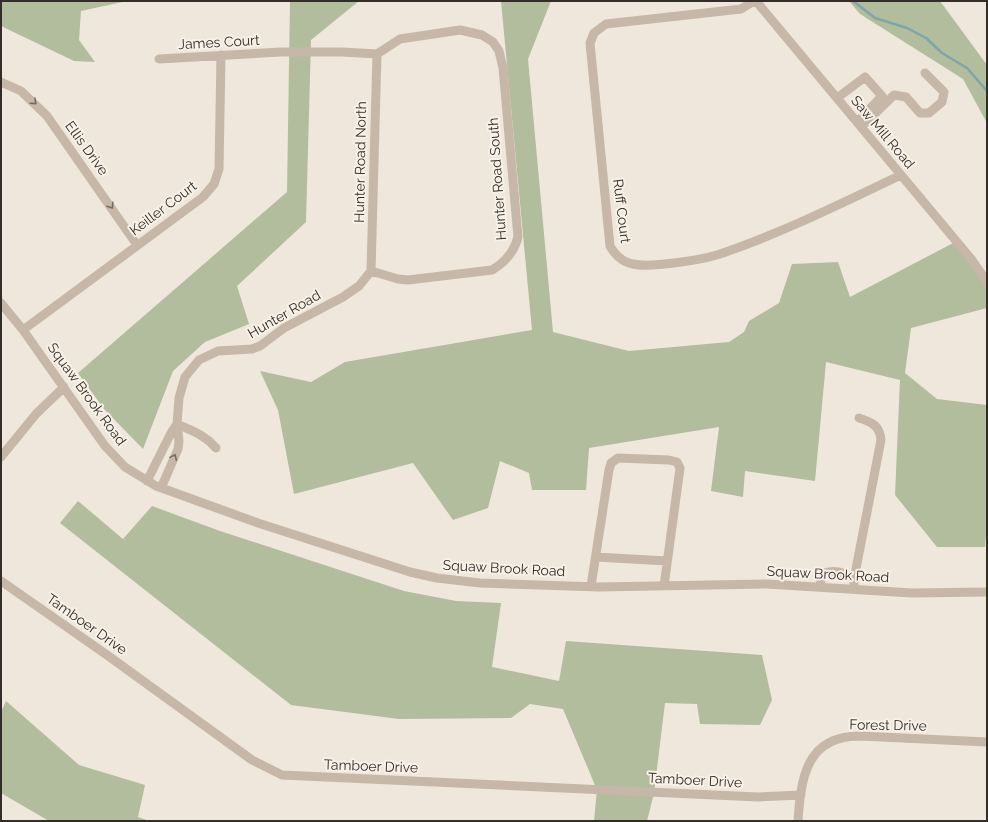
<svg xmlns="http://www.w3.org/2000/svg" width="988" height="822" viewBox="0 0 988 822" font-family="Raleway,sans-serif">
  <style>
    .green { fill: #b1bd9d }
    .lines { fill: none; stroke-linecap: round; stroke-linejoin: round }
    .stream { stroke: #7da6aa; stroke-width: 2.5 }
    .minor { stroke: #c6b7a8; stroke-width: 9 }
    .oneway { stroke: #766b62 }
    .labels { text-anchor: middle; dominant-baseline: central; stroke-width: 4; stroke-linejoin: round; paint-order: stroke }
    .street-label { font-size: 14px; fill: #342c28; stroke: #f8f1e7 }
  </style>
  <rect width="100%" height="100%" fill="#efe7db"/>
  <path class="green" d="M1,1h126l-46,10 -2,29 16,22 -21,-1 -73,-35z
    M290,1h69l-48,39 -5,182 -69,64 12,38 -44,18 -32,29 -30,78 -39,-40 -26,-36 209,-181z
    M501,1h50l-23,58 25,273 76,19 100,-9 15,-10 5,-11 30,-18 13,-39 46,-2 12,35 107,-56 30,48v19l-76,20 -6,45 32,26 50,6v118l-2,24h-48l-42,-52 5,-115 -74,-18 -11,119 -70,-10 -2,26 -32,-6 8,-64 -130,21 -3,42h-54l-3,-17 -29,-12 -12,47 -35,12 -40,-57 -119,31 -16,-84 -18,-39 51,11 34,-20 187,-32z
    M849,1h91l47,64v58l-24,-44 -103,-65z
    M78,501l45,38 29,-33 68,25 184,60 52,10 45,2 -9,64 67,14 7,-40 196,14 10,45 -12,25 -60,-1 -3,-20 -32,-1 -11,90 -7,28h-53l3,-31 -34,-81 -33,-5 -19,14 -112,1 -108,-14 -231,-182z
    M6,701l73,64 66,20 -7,32 11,4h-100l-48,-28v-81z"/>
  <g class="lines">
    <path class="stream" d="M853,1l22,17 32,10 19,10 16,15 25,15 20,23"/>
    <path class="minor" d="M754,1l-13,8 -135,15 -12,9 -4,10 20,203c5,9 12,16 23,18 17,4 69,-4 87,-10 62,-21 122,-51 181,-79
      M756,1l216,259 15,22
      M159,59l122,-7h61l35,2 23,-15 60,-9 22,5 11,7 6,9 4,17 15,169c-4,15 -12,25 -26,33l-84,10 -10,-1 -27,-8
      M1,82l20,9 26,25 90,129
      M837,98l28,-21 17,19 -25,26
      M861,127l33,-32 12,2 14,16h9l13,-11 2,-10 -19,-19
      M371,271l6,-217
      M1,303l22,27 82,116 20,21 31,19 102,37 152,49 27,6 43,5 119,4 168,-3 145,9 75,-1
      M23,330l180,-133 11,-13 5,-15 2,-114
      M177,424c15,7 28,11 39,24
      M1,457l35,-43 28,-27
      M147,481l24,-48 6,-9
      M161,488l17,-39 1,-8 -2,-17 2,-26 6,-21 14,-17 19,-9 34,-2 8,-3 24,-18 59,-31 16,-11 12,-15
      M596,557l71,4
      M854,579l27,-139c-1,-14 -9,-18 -22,-22
      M1,581l106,74 145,105 30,15 476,22 43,-2
      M591,586l18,-116 2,-7 7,-5 51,2 8,2 3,6 -16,118
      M820,587l2,-13c12,-5 22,-2 32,5v5
      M798,821c3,-43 8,-85 62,-85l127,6"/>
  </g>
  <defs><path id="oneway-chevron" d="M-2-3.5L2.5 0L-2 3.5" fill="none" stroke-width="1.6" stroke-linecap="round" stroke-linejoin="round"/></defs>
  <g class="oneway">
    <use href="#oneway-chevron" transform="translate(34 102) rotate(42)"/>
    <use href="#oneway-chevron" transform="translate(111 206) rotate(56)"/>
    <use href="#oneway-chevron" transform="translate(174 457) rotate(-66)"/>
  </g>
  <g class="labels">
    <g class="street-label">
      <text transform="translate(219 42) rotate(-3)">James Court</text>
      <text transform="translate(883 132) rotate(50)">Saw Mill Road</text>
      <text transform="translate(87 148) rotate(54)">Ellis Drive</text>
      <text transform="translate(360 162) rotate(-89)">Hunter Road North</text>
      <text transform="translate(497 179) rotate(-94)">Hunter Road South</text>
      <text transform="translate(163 208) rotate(-37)">Keiller Court</text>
      <text transform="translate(622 211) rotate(83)">Ruff Court</text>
      <text transform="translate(284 314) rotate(-30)">Hunter Road</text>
      <text transform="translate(87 394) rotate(54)">Squaw Brook Road</text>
      <text transform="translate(504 568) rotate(3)">Squaw Brook Road</text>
      <text transform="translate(828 574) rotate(3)">Squaw Brook Road</text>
      <text transform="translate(87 624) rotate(35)">Tamboer Drive</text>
      <text transform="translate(888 725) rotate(1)">Forest Drive</text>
      <text transform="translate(371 766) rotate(2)">Tamboer Drive</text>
      <text transform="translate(695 780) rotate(3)">Tamboer Drive</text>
    </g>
  </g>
  <rect width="988" height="822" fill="none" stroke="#342c28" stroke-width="4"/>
</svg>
